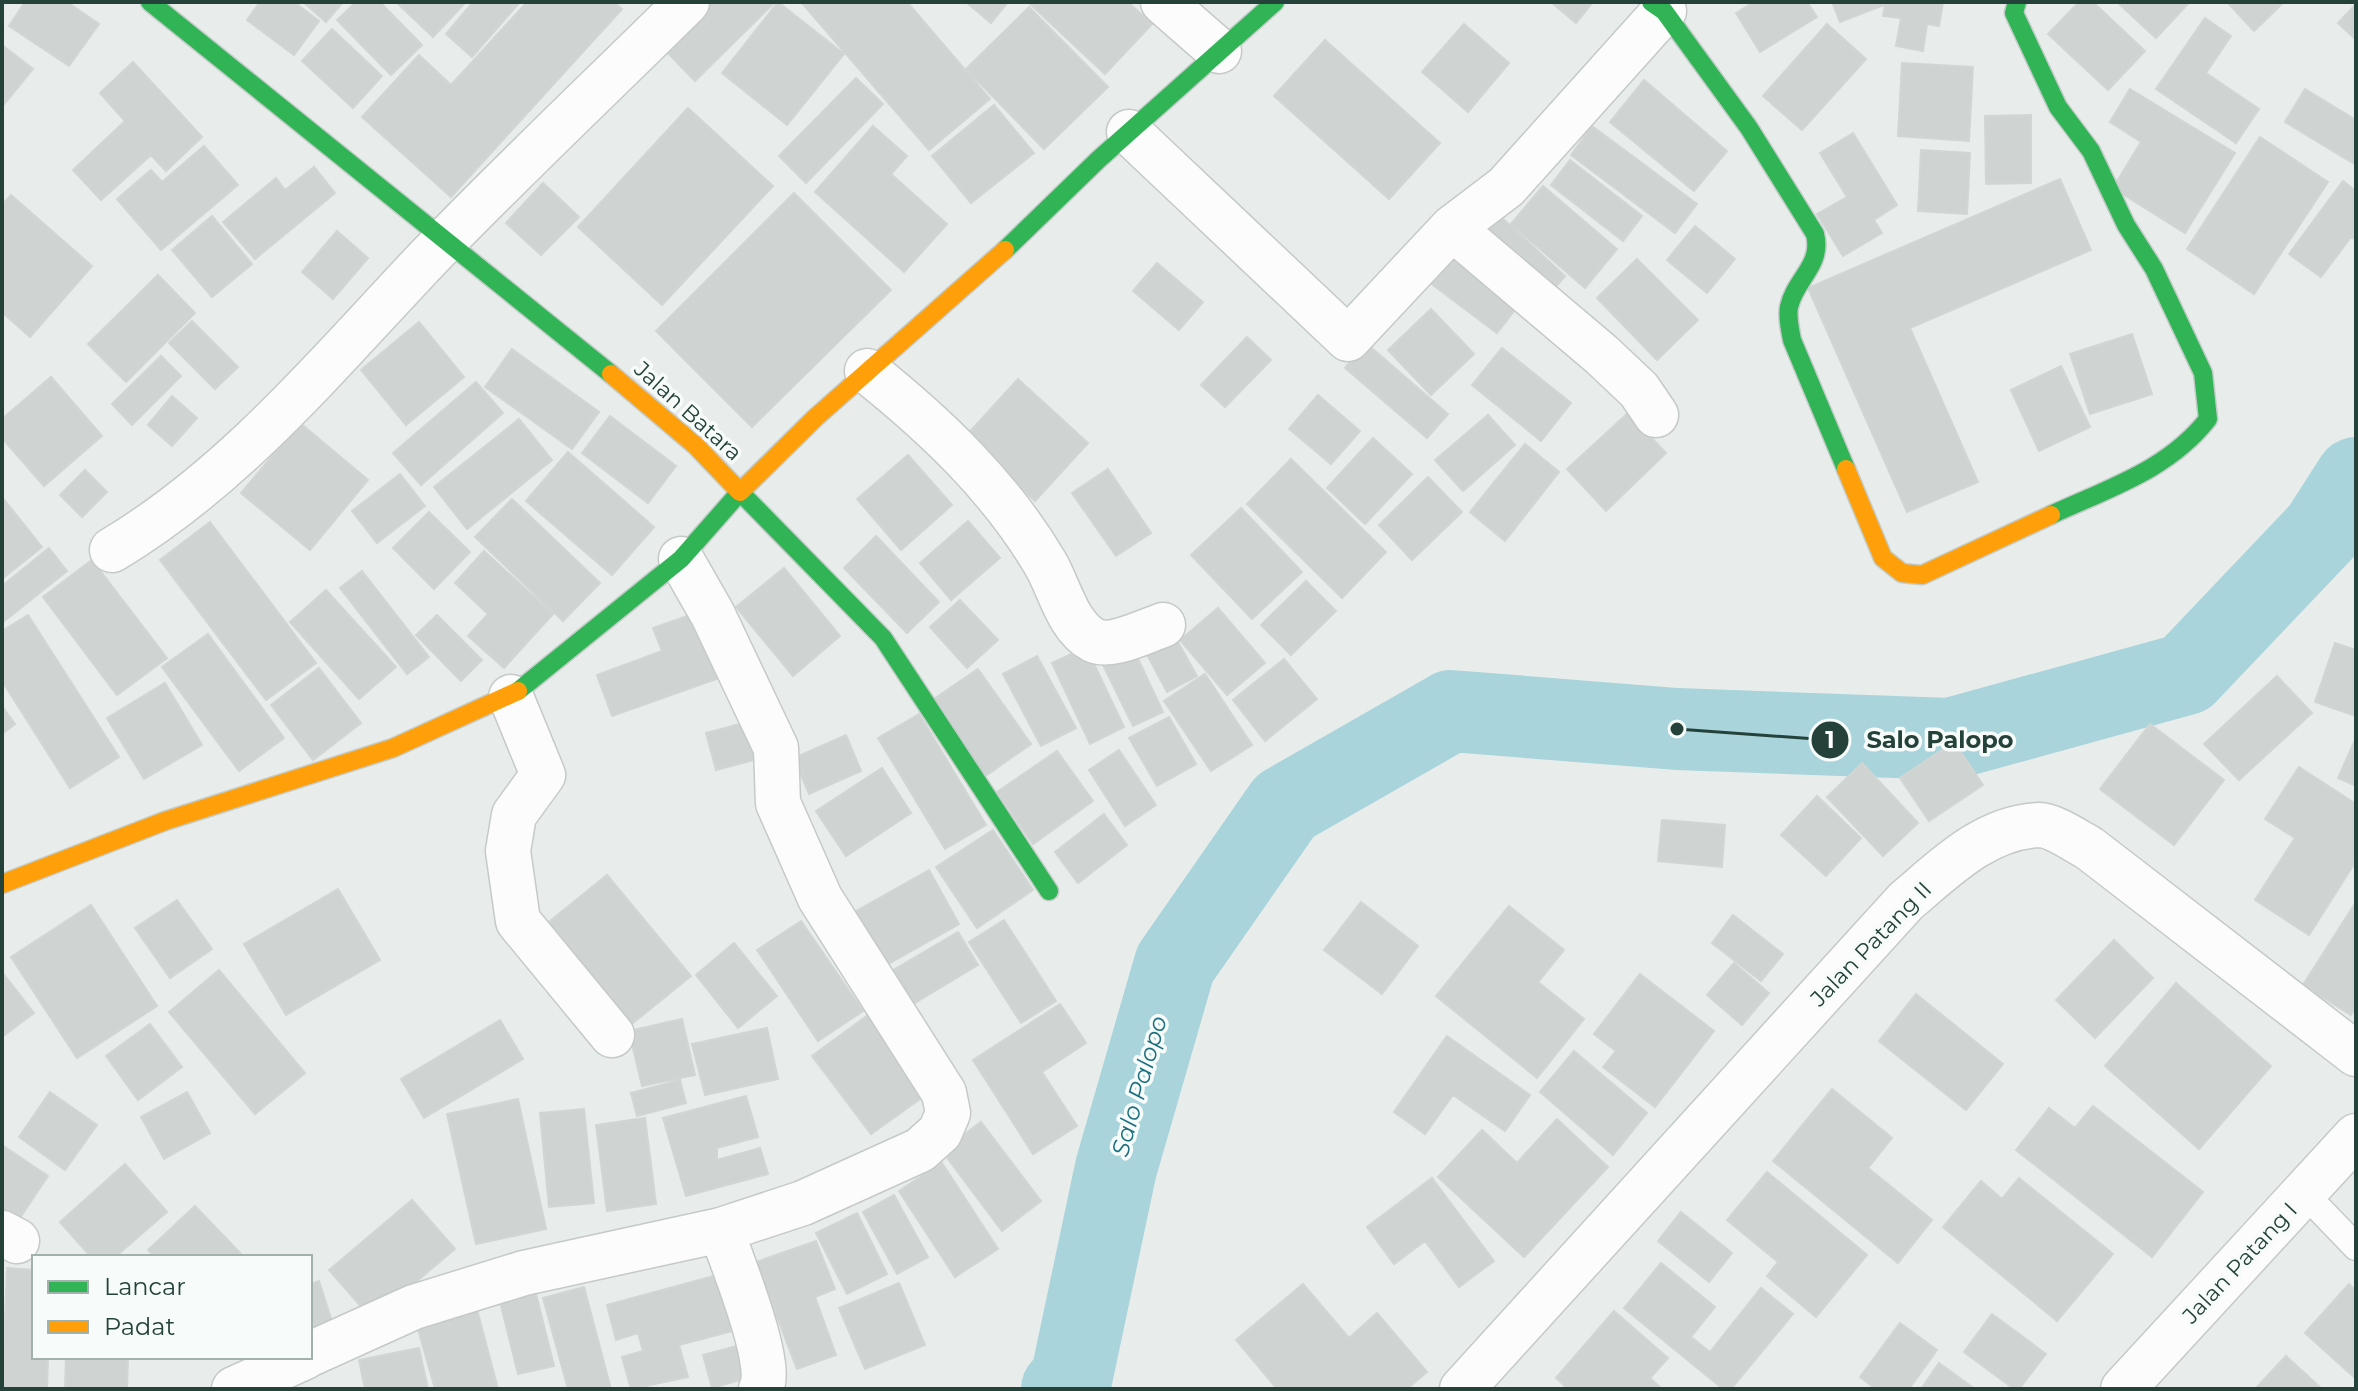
<svg xmlns="http://www.w3.org/2000/svg" width="2358" height="1391" viewBox="0 0 2358 1391" font-family="Montserrat,sans-serif">
  <style>
    .lines { fill: none; stroke-linecap: round; stroke-linejoin: round }
    .river { stroke: #a9d4db; stroke-width: 82 }
    .building { fill: #cfd4d2; stroke: #d1d6d4; stroke-width: 2 }
    .lane-casing { stroke: #c5cac8; stroke-width: 29 }
    .street-casing { stroke: #c5cac8; stroke-width: 47 }
    .fast-casing { stroke: #c3cbc8; stroke-width: 21 }
    .slow-casing { stroke: #c3cbc8; stroke-width: 21 }
    .lane { stroke: #fcfcfc; stroke-width: 26 }
    .street { stroke: #fcfcfc; stroke-width: 44 }
    .fast { stroke: #30b455; stroke-width: 18 }
    .slow { stroke: #ff9f0a; stroke-width: 18 }
    .labels { text-anchor: middle; dominant-baseline: central; stroke-width: 7; stroke-linejoin: round; paint-order: stroke }
    .street-label { font-size: 22px; fill: #24423a; stroke: #f7fbf9 }
    .water-label { font-size: 24px; font-style: italic; fill: #1c6f80; stroke: #f7fbf9 }
    .leader { fill: none; stroke: #24423a; stroke-width: 3 }
    .callout-dot { fill: #24423a; stroke: #f7fbf9; stroke-width: 3 }
    .mark-label { font-size: 24px; text-anchor: middle; font-weight: bold; fill: #fff }
    .callout-label { font-size: 24px; text-anchor: middle; font-weight: bold; fill: #24423a; stroke: #f7fbf9; stroke-width: 7; stroke-linejoin: round; paint-order: stroke }
  </style>
  <rect width="100%" height="100%" fill="#e8edeb"/>
  <g class="lines">
    <path class="river" d="M1062,1389l9,-9 45,-212 59,-204 110,-158 166,-95 226,18 273,10 236,-65 136,-143 34,-53"/>
  </g>
  <path class="building" d="M25,2h42l32,22 -30,42 -60,-40z
    M260,2h34l25,19 -25,34 -47,-35z
    M303,2h40l-17,20z
    M356,2h24l42,43 -31,30 -54,-55z
    M396,2h70l-33,35z
    M473,2h47l-48,55 -26,-23z
    M527,2h87l8,7 -171,188 -89,-80 57,-62 32,30z
    M697,2h78l-80,79 -38,-39z
    M778,2l66,52 -57,71 -65,-52z
    M801,2h106l83,97 -61,51z
    M966,2h42l-17,21z
    M1028,2h100l24,22 -47,50z
    M1551,2h42l-17,21z
    M1754,2h53l10,15 -57,35 -24,-39z
    M1832,2h50l2,3 -44,17z
    M1886,2h57l-4,24 -12,-2 -4,27 -27,-5 5,-28 -18,-2z
    M2079,2h14l52,49 -37,39 -60,-56z
    M2117,2h68l3,2 -32,34z
    M2227,2h57l-30,29z
    M2356,4v36l-18,-17z
    M1029,7l79,80 -64,62 -78,-80z
    M2205,18l26,18 -25,37 53,36 -23,34 -80,-54z
    M1464,24l45,39 -41,49 -46,-40z
    M1827,24l39,35 -64,71 -39,-34z
    M332,29l50,47 -29,32 -51,-47z
    M1325,40l115,103 -51,56 -115,-103z
    M2,45l31,24 -31,38z
    M133,62l69,75 -36,34 -15,-16 -50,45 -28,-30 52,-49 -25,-28z
    M1902,63l71,4 -4,74 -71,-5z
    M856,78l27,26 -77,79 -27,-27z
    M1644,80l83,71 -33,40 -84,-69z
    M2130,89l105,64 -50,80 -72,-45 28,-46 -31,-20z
    M2305,89l51,31v45l-71,-43z
    M994,105l40,48 -63,50 -39,-47z
    M688,108l85,78 -111,119 -84,-78z
    M2031,115v68l-45,1 -1,-68z
    M873,126l34,30 -16,18 56,50 -43,48 -89,-80z
    M1592,126l105,78 -22,29 -104,-78z
    M1853,133l44,72 -23,15 8,13 -39,23 -26,-42 30,-17 -27,-44z
    M2260,137l68,45 -74,112 -67,-45z
    M204,146l34,39 -77,65 -44,-51 34,-29 11,12z
    M1921,150l49,3 -3,61 -49,-3z
    M1570,160l72,56 -19,25 -72,-56z
    M314,167l21,26 -80,66 -32,-37 53,-44 9,12z
    M2060,179l31,71 -181,78 68,154 -71,30 -99,-224z
    M2343,181l13,10v49l-5,-3 -30,40 -32,-23z
    M543,183l36,34 -38,38 -35,-32z
    M1543,186l74,63 -32,39 -74,-64z
    M794,193l97,97 -139,137 -96,-96z
    M11,195l81,71 -62,71 -28,-25v-107z
    M212,216l40,48 -40,33 -40,-47z
    M1500,216l65,60 -18,21 -66,-59z
    M1695,226l40,33 -28,34 -40,-33z
    M337,231l31,27 -35,41 -31,-27z
    M1449,247l72,55 -24,31 -72,-54z
    M1637,259l61,61 -41,40 -60,-62z
    M1157,263l46,39 -24,28 -46,-39z
    M158,275l37,38 -69,69 -38,-38z
    M1431,309l43,45 -43,41 -43,-45z
    M192,321l46,46 -23,22 -46,-46z
    M419,322l45,55 -58,48 -45,-55z
    M2132,334l20,60 -62,20 -20,-60z
    M1247,337l24,23 -46,47 -24,-22z
    M1366,343l82,71 -21,24 -82,-70z
    M1502,348l69,55 -30,38 -69,-56z
    M512,349l87,63 -27,37 -87,-62z
    M161,356l20,20 -49,49 -20,-21z
    M2061,366l29,61 -51,24 -28,-61z
    M51,377l51,59 -58,50 -42,-48v-19z
    M1018,379l70,64 -53,58 -70,-64z
    M476,382l27,31 -82,72 -28,-32z
    M1318,395l42,36 -29,33 -42,-35z
    M172,396l25,22 -25,28 -24,-21z
    M1628,413l38,40 -60,58 -39,-42z
    M1488,415l27,30 -52,46 -28,-31z
    M610,416l66,50 -28,37 -66,-50z
    M519,419l33,41 -85,69 -33,-42z
    M300,423l68,57 -58,70 -69,-57z
    M1373,438l39,36 -47,50 -38,-36z
    M1525,444l34,28 -54,69 -35,-29z
    M568,452l86,75 -42,48 -86,-74z
    M908,455l44,50 -51,45 -44,-51z
    M1291,459l95,93 -44,46 -95,-94z
    M1108,469l43,64 -35,23 -44,-63z
    M85,470l22,22 -25,25 -22,-22z
    M400,474l25,32 -48,37 -25,-32z
    M1428,477l34,35 -50,48 -33,-35z
    M2,497l40,50 -40,32z
    M512,499l88,84 -37,38 -88,-84z
    M1241,508l61,64 -50,47 -61,-64z
    M429,512l41,40 -36,37 -41,-41z
    M968,521l32,37 -49,42 -31,-37z
    M210,522l106,141 -50,37 -106,-140z
    M876,536l63,66 -32,31 -63,-65z
    M49,548l18,23 -65,52v-37z
    M484,551l69,63 -49,54 -36,-32 20,-22 -33,-31z
    M92,560l75,98 -50,37 -74,-98z
    M784,568l56,68 -47,40 -57,-69z
    M362,571l67,86 -22,17 -67,-86z
    M1306,581l30,30 -45,44 -30,-30z
    M326,590l70,77 -37,32 -69,-77z
    M960,600l38,40 -31,28 -37,-41z
    M1218,608l47,55 -38,32 -47,-55z
    M704,610l24,65 -116,41 -15,-41 65,-24 -9,-23z
    M28,615l91,142 -49,31 -68,-107v-50z
    M437,615l45,45 -21,21 -45,-46z
    M208,634l76,104 -45,33 -77,-104z
    M1174,635l23,41 -30,16 -22,-41z
    M2335,643l21,7v66l-41,-14z
    M1086,647l38,80 -34,17 -38,-81z
    M1133,648l30,64 -30,14 -31,-63z
    M1037,656l39,72 -35,18 -38,-72z
    M1284,659l33,40 -52,42 -32,-41z
    M319,668l42,55 -48,37 -42,-55z
    M978,669l53,75 -47,33 -53,-76z
    M1205,674l47,71 -41,26 -47,-70z
    M2277,676l35,37 -73,67 -35,-36z
    M165,683l37,62 -58,34 -37,-61z
    M2,706l13,18 -13,10z
    M919,714l67,111 -41,24 -67,-111z
    M1169,717l27,47 -39,22 -28,-48z
    M759,719l10,37 -53,14 -10,-37z
    M2150,724l74,56 -50,65 -74,-56z
    M846,735l15,36 -52,23 -15,-36z
    M2356,738v48l-18,-8z
    M1954,742l29,43 -54,36 -29,-43z
    M1119,750l37,55 -31,21 -36,-56z
    M1057,751l36,50 -60,43 -36,-52z
    M1862,763l56,60 -35,33 -56,-59z
    M2299,767l57,37v57l-47,74 -54,-35 40,-62 -30,-19z
    M882,768l29,45 -65,43 -30,-45z
    M1817,796l44,42 -35,38 -45,-41z
    M1104,814l23,31 -49,38 -23,-31z
    M1662,820l63,5 -3,42 -64,-6z
    M993,830l40,60 -56,38 -41,-61z
    M929,870l30,54 -76,43 -30,-54z
    M607,875l84,101 -63,51 -84,-101z
    M338,889l42,71 -94,55 -42,-71z
    M177,900l35,49 -42,29 -35,-50z
    M1361,902l57,44 -36,48 -58,-44z
    M2356,902v105l-5,8 -48,-30z
    M91,905l66,101 -80,52 -66,-101z
    M1509,906l55,44 -26,32 46,37 -47,59 -101,-82z
    M1733,915l50,39 -22,27 -49,-38z
    M1004,920l52,81 -35,22 -52,-81z
    M801,921l62,90 -45,30 -61,-91z
    M958,932l20,33 -70,42 -20,-34z
    M2114,940l39,38 -58,60 -39,-38z
    M734,943l43,53 -39,32 -42,-53z
    M1734,963l35,30 -27,32 -35,-30z
    M219,970l86,103 -50,41 -86,-102z
    M2,972l32,41 -32,24z
    M1640,974l74,57 -59,76 -52,-40 13,-16 -22,-17z
    M2176,983l95,83 -72,83 -94,-83z
    M1916,994l87,70 -37,46 -87,-69z
    M1060,1004l26,39 -44,29 35,54 -44,28 -60,-94z
    M868,1015l59,79 -56,40 -59,-78z
    M682,1019l13,56 -53,11 -13,-55z
    M500,1020l23,39 -99,59 -23,-39z
    M150,1024l32,43 -44,33 -32,-44z
    M767,1028l11,51 -73,16 -13,-51z
    M1447,1036l83,59 -25,36 -52,-36 -28,39 -31,-22z
    M1574,1051l73,62 -34,42 -73,-63z
    M680,1080l6,23 -49,13 -6,-23z
    M1832,1089l60,49 -24,30 64,52 -34,43 -125,-102z
    M50,1092l47,33 -32,45 -46,-33z
    M187,1092l23,41 -46,26 -23,-42z
    M746,1096l12,41 -41,11v12l43,-12 8,26 -82,22 -23,-78z
    M518,1099l28,130 -70,15 -29,-130z
    M2093,1106l110,86 -51,65 -136,-107 33,-42 26,20z
    M584,1109l10,94 -45,4 -9,-94z
    M645,1118l11,86 -49,7 -11,-86z
    M1557,1119l51,48 -84,90 -86,-80 44,-47 35,33z
    M981,1122l60,79 -39,30 -60,-80z
    M2,1145l46,31 -30,45 -16,-10z
    M942,1163l56,86 -43,28 -56,-86z
    M125,1164l42,48 -52,45h-24l-31,-35z
    M1767,1172l100,83 -51,62 -49,-41 11,-14 -51,-42z
    M1432,1178l62,83 -35,26 -34,-46 -31,23 -27,-37z
    M2019,1178l94,76 -56,67 -114,-94 38,-46 21,18z
    M894,1195l34,62 -31,17 -34,-62z
    M412,1200l43,49 -83,70 -43,-49z
    M195,1206l49,51h-89l-7,-7z
    M1681,1212l51,41 -23,29 -51,-41z
    M857,1213l30,61 -40,20 -31,-61z
    M816,1241l19,48 -20,8 21,58 -39,14 -41,-107z
    M1661,1263l54,44 -24,30 19,15 51,-64 32,26 -62,75h-8l-99,-81z
    M7,1268l27,2v87h14l-1,32h-45z
    M725,1273l15,56 -61,16 9,32 -57,12 -9,-32 21,-6 -5,-18 -22,7 -9,-35z
    M319,1281l17,53 -26,8v-58z
    M899,1283l26,62 -60,24 -26,-61z
    M1303,1284l46,54 28,-25 50,59 -20,17h-130l-41,-49z
    M2349,1284l7,7v88l-51,-46z
    M584,1287l27,102h-43l-25,-91z
    M536,1294l18,72 -36,8 -18,-72z
    M474,1298l24,91h-63l-21,-74z
    M1614,1311l54,47 -18,20 12,11h-94l-12,-11z
    M1992,1314l54,40 -27,35h-5l-50,-37z
    M1900,1323l37,27 -28,39h-33l-16,-12z
    M744,1344l10,32 -42,12 -9,-33z
    M419,1348l9,41h-63l-6,-29z
    M2286,1356l36,33h-67z
    M66,1357h62l-1,32h-62z
    M1939,1363l36,26h-54z"/>
  <g class="lines">
    <defs>
      <path id="lane" d="M2304,1193l52,54"/>
      <path id="street" d="M1163,2l56,49
        M1129,132l219,207 104,-111
        M867,371c69,55 133,116 178,192 14,23 22,63 48,77 18,9 52,-9 70,-15
        M1656,415l-17,-25 -37,-35 -150,-127 54,-41 158,-176
        M112,550c124,-74 217,-188 316,-292 84,-87 173,-171 259,-256
        M511,697l32,78 -29,40 -6,36 10,70 94,114
        M721,1230c10,29 54,136 40,159
        M2,1233l15,8
        M310,1354l104,-47 110,-34 197,-43 82,-27 117,-53 20,-18 8,-19 -4,-20 -124,-195 -42,-95 -2,-55 -63,-133 -32,-56
        M234,1389l71,-32
        M1462,1389l444,-488c38,-32 79,-74 133,-76 14,0 37,16 50,23l267,206
        M2123,1389l233,-253"/>
      <path id="fast" d="M150,2l461,372
        M1651,2l13,9 85,117 66,106c8,31 -20,45 -26,73 -2,11 1,22 3,33l54,129
        M2017,2l-3,11 44,94 33,44 35,74 28,44 49,104 5,46c-40,51 -99,69 -157,96
        M1005,250l94,-91 176,-157
        M518,691l163,-132 59,-67 143,146 166,253"/>
      <path id="slow" d="M611,374l85,72 44,46 75,-74 190,-168
        M1846,469l37,89 19,15 20,2 129,-60
        M2,884l163,-63 228,-73 125,-57"/>
    </defs>
    <use href="#lane" class="lane-casing"/>
    <use href="#street" class="street-casing"/>
    <use href="#fast" class="fast-casing"/>
    <use href="#slow" class="slow-casing"/>
    <use href="#lane" class="lane"/>
    <use href="#street" class="street"/>
    <use href="#fast" class="fast"/>
    <use href="#slow" class="slow"/>
  </g>
  <g class="labels">
    <g class="street-label">
      <text transform="translate(688 411) rotate(42)">Jalan Batara</text>
      <text transform="translate(1871 944) rotate(-46)">Jalan Patang II</text>
      <text transform="translate(2240 1263) rotate(-47)">Jalan Patang I</text>
    </g>
    <g class="water-label">
      <text transform="translate(1139 1086) rotate(-74)">Salo Palopo</text>
    </g>
  </g>
  <path class="leader" d="M1677 729L1830 740"/>
  <g class="callout-dot">
    <circle cx="1677" cy="729" r="8"/>
    <circle cx="1830" cy="740" r="20"/>
  </g>
  <g class="mark-label">
    <text x="1830" y="748">1</text>
  </g>
  <g class="callout-label">
    <text x="1940" y="748">Salo Palopo</text>
  </g>
  <rect width="2358" height="1391" fill="none" stroke="#24423a" stroke-width="8"/>
  <rect x="32" y="1255" width="280" height="104" fill="#f7fbf9" stroke="#a3b1ad" stroke-width="2"/>
  <rect x="48" y="1281" width="40" height="12" fill="#30b455" stroke="#a3b1ad" stroke-width="2"/>
  <text x="104" y="1295" font-size="24" fill="#24423a">Lancar</text>
  <rect x="48" y="1321" width="40" height="12" fill="#ff9f0a" stroke="#a3b1ad" stroke-width="2"/>
  <text x="104" y="1335" font-size="24" fill="#24423a">Padat</text>
</svg>
